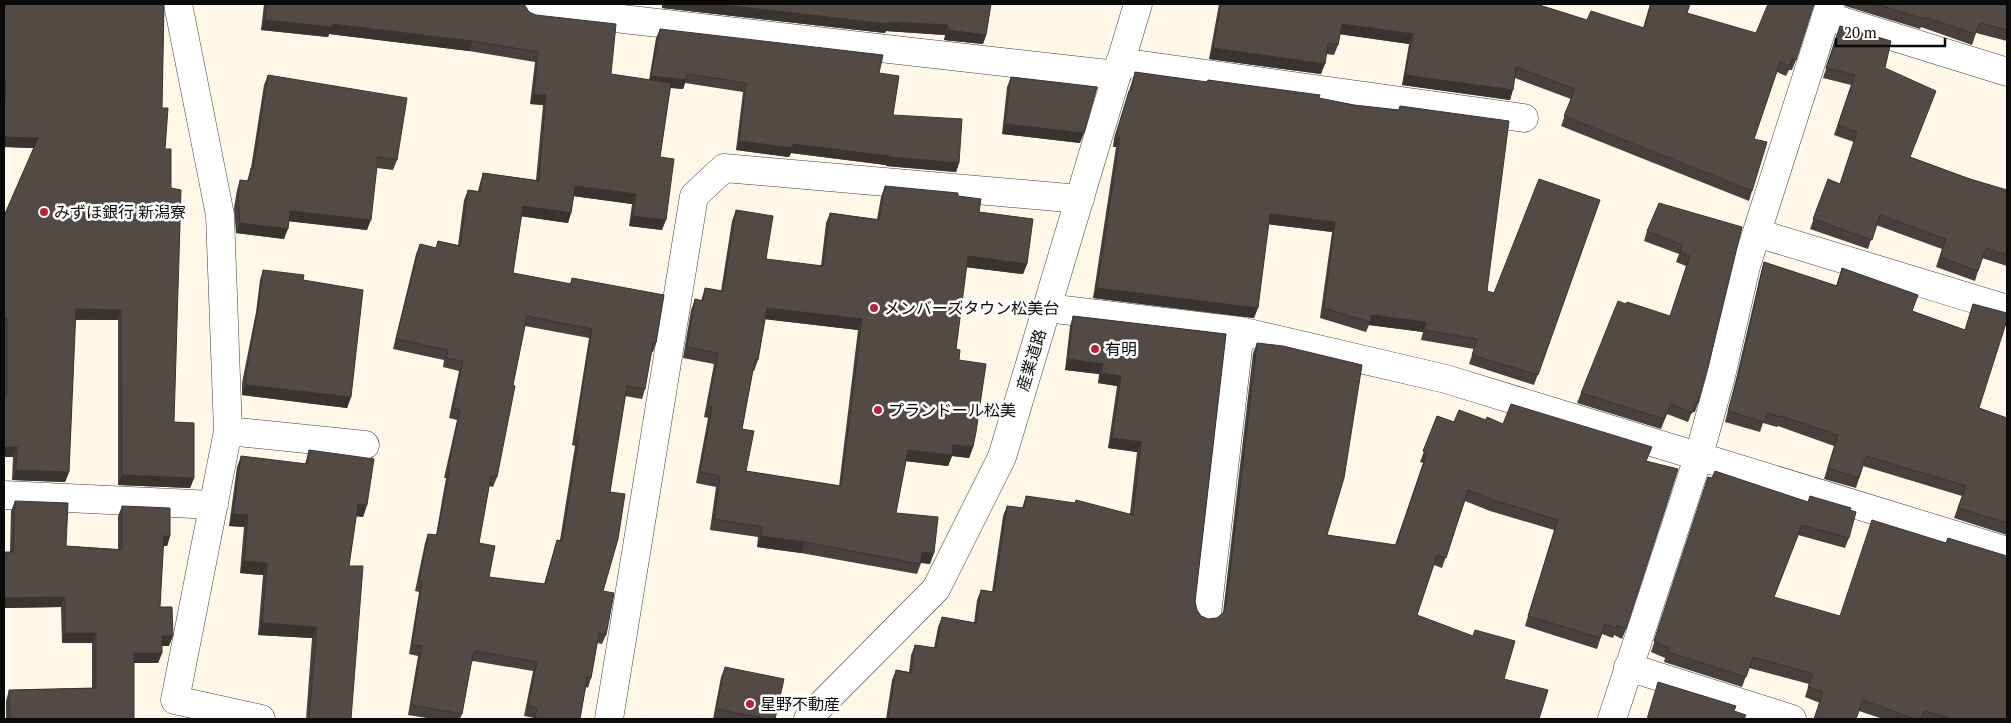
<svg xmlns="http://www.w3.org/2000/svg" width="2011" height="723" viewBox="0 0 2011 723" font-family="'PT Serif','Noto Sans JP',serif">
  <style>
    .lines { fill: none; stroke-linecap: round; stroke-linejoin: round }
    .minor-casing { stroke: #3d3d3d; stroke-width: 29 }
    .minor { stroke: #fff; stroke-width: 28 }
    .wall { fill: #47403c; fill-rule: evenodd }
    .shaded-wall { fill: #3a3431 }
    .building { fill: #534a46; stroke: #3a3431; fill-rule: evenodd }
    .poi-dot { fill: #bb2139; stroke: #fff; stroke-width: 2 }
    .labels { text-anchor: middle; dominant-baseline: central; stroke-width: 5; stroke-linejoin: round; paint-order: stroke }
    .poi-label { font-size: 16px; fill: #0a0a0a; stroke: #fff; text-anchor: start }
    .street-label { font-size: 16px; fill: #0a0a0a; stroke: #fff }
  </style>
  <rect width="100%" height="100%" fill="#fff8e7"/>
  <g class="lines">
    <defs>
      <path id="minor" d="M178,4l42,211 8,216
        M536,4l-1,5 582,66
        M1826,16l181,56
        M1120,62l404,56
        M1757,233l250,76
        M1047,308l193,23 206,48 561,172
        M4,495l210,10
        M1207,614l33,-283
        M1628,667l164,52
        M261,719l-86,-19 53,-269 137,14
        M609,719l85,-523 30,-28 356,31
        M808,719l5,-6 123,-124 66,-132 136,-453
        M1612,719l87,-264 22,-79 25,-110 84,-262"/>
    </defs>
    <use href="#minor" class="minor-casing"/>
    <use href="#minor" class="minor"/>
  </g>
  <path class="wall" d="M4,4h160l-2,104 3,41 6,39 3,234 20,56 -4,10 -72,-3v-165h-43l-6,152 -4,10 -53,-2 1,-23h-9v-241l30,-68 -30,-1z
    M264,4h260l5,8 82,62 38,6 7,-42 4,-9 219,44 14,42 66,48 -3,9 -70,-6v-1l-95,-12 -2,4 -53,-7 7,-58 -58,-9 -2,6 -13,-1 -10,69 2,73 -33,-4 3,-22 -58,-8 -3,17 -3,10 -47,-7 -8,57 57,11 2,-6 84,65 -3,9h-1l-7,37 -3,10 -17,-3 -15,96 -7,99 3,44 -4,9 -5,-1 -6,35 -3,10 -2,-1 -6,32h-46v-1l-10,-2 9,-45 -60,-10 -2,3 -9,50 -2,5h-27l-25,-4 10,-59 -9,-2 10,-62 -4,-1 10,-48 3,-9 8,1 10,-57h-2l13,-58 -8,-2 10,-47 -16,-4 1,-7 -51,-11 23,-95 4,-10 16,4 2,-7 20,4 6,-45 4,-10 10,1 2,-8 3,-10 53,7 7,-75 -13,-1 5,-42 -66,-11 -140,-17 -1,3 -67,-7zM525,326l64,12 -17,107 3,1 -15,94h-3l-3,10 -10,34 -55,-7 -10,-34 10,-57 4,1 4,-10 16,-92z
    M662,4h329l-5,31 -3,9 -39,-4 1,-5 -59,-4 -1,2 -223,-25z
    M1219,4h317l51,16 56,8 7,-24h40l-3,9 109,47 -4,10h-3l-3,6 -9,-4 -23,67 -2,52 -3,10 -188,-75 10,-27 -56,-21 -5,22 -108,-15 7,-41 -69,-10 -2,11 -4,10 -8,-1 -5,20 -112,-15z
    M1845,4h162v37l-31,-8 -4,12 -51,-18 -1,2 -75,-23z
    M1840,26l45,42 25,89 60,22 37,11v76l-25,-8 -7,23 -39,-14 6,-18 -66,-24 -8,24 -58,-20 18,-50 12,5 14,-42 -20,-7 17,-50 -28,-7z
    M1135,72l72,10 1,-2 146,25 44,5 2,-4 87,185 7,2 106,-93 -66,185 -65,-21 5,-15 -53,-9 2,-8 -54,-7 -3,7 -46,-14 12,-86 -63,-8 -15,94 -161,-20 23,-151h-3l1,-9z
    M268,75l129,85 -4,10 -16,-2 -10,62 -78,-9 -5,18 -48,-6 -2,-25 3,-18 3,-10 7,1 4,-13 13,-83z
    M1011,77l69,66 -78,-9 5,-47z
    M885,186l73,10 21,16 48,52 -4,10 -57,-7 -10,82 3,11 14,87 -4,11 -17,-2 -4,10 -42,-5 -10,52 34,51 -9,-1 -4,11 -116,-21 -44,-6 1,-10 -48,-7 6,-43 -20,-4 12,-65 -4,-1 10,-53 -31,-6 8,-48 4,-11 6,2 4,-13 16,3 11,-70 4,-11 30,49 55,7 5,-43 4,-10 47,6 4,-22zM765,319l93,11 -19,156 -93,-15 -4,-42 11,-58h1l4,-11z
    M1742,227l-44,176 -3,9h-3l-4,10 -21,-8 -6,15 -84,-26 4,-10 89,-77 16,-50 -10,-4 3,-8 -35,-13 3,-10z
    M1764,262l72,24 6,-18 70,43 53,19 8,-26 6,104 28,10v117l-53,-17 8,-22 -99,-30 -7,22 -32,-9 10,-33 -56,-20 -1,1 -14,-4 -3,9 -35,-10 11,-43 25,-107z
    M263,270l40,10 48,117 -4,11 -105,-13v-12l14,-71 4,-32z
    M1073,316l153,18 -31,268 2,8 4,6 7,3 9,-1 6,-5 30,-260 4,-10 70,192 68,10 28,-82 -3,-1 17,-46 17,6 32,-2 161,41 -21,168 -4,10 -8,-4 -1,3 -11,-4 -5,15 -72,-23 29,-96 -64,-19 -25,-10 -23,67 -8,-3 -17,50 87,64 35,40h-653l6,-39 4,-10 13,2 2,-17 4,-10 19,3 4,-21 4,-10 32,6 3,-23 4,-10 11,2 11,-76 4,-10 15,2 4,-12 104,18 7,-62 -29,-4 9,-62 -19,-3 1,-9 -34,-4 5,-44z
    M309,450l58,55 -4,12 -7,-1 -7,50 2,153h-45l6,-81 -54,-3 5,-60 -23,-2 4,-46 -15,-1 8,-59 4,-11 64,8z
    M1705,488l144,50 -4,10 -47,-13 -24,62 233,122h-124l-24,-8 -39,-8 -15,-6 4,-13 -60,-16 -7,19 -78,-25 1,-4 -14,-6z
    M15,501l51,45 52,3v-33l4,-10 48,30 -3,10h-4l-3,61 9,39h-7v7l-4,10h-24v56h-128v-18l3,-11 83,-2v-45h-30l-1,-36 -57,1v-56h6l1,-41z
    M725,667l50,52h-62l8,-42z"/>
  <path class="shaded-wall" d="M663,4h51l175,18 59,3 -3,10 -59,-4 -1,2 -223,-25z
    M265,20l67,4 140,17 -3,10 -140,-17 -1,3 -67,-7z
    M1342,24l71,10 -4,10 -71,-10z
    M948,30l38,5 -3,9 -39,-4z
    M1213,48l112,16 -4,10 -112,-15z
    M1405,75l108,15 -3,10 -108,-15z
    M651,76l35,4 -3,9 -35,-4z
    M534,95h12l-3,10 -13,-1z
    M1005,124l79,9 -4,10 -78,-9z
    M4,137l34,1 -4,10 -30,-1z
    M1117,137h3l-4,10h-3z
    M739,141l54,3 96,12 -3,9 -95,-12 -2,4 -53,-7z
    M889,157l70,6 -3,9 -70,-6z
    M575,186l61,8 -4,10 -60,-8z
    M523,206l48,7 -3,10 -49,-7z
    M290,211l81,9 -4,10 -81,-9z
    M1270,214l65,8 -3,10 -66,-8z
    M633,216l33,4 -4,10 -33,-4z
    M240,223l48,6 -4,10 -48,-6z
    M968,256l59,8 -4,10 -59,-7z
    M1097,288l161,20 -4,10 -161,-20z
    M767,308l95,11 -4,11 -95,-11z
    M76,309l45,1 -3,10 -46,-1z
    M1371,315l55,7 -3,10 -54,-7z
    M4,318h3l-3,9z
    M1068,359l35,5 -4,10 -34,-4z
    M1101,373l20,3 -4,10 -19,-3z
    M246,385l105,12 -4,11 -105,-13z
    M1112,438l29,4 -4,10 -29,-4z
    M953,445l20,2 -4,11 -17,-2 -4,10 -44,-5 4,-11z
    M4,447h13l-4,10h-9z
    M16,470l53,2 -4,10 -53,-2z
    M122,475l72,3 -4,10 -72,-3z
    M358,504l9,1 -4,12 -9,-1z
    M233,514l15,1 -4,12 -15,-1z
    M164,536h6l-3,10h-7z
    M761,536l44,6 -4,11 -44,-6z
    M922,552l12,1 -4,11 -12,-2z
    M244,561l23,2 -4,12 -23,-2z
    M65,597l-4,10 -57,1v-10z
    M262,623l55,4 -5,11 -54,-3z
    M65,633h31l-4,10h-30z
    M162,636h11l-4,10h-11z
    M134,653h28l-4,10h-28z"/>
  <path class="building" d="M5,4h159l-2,104h6l-3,41h6v39l10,2 -7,232 20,1v55l-72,-3 -1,-165 -45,-1 -7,163 -53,-2 1,-23h-13v-52h3v-77h-3v-102l34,-78 -34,-1 1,-58h-1v-71h1z
    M267,4h257l5,8 7,3 80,9 -5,50 60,9 -11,74 14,2 -8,61 -33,-4 3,-22 -61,-8 -4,27 -48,-7 -10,67 58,11 1,-6 92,17 -8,48 -3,-1 -8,47 -18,-3 -17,106 15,2 -7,45 -15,52 11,2 -8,42 -7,-2 -8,45 -4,-1 -7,42h-45l2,-11 -9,-2 9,-44 -61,-11 -1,3h-2l-11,60 -51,-9 11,-59 -10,-1 10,-63h-3l9,-48 9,1 13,-67h-2l12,-58 -7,-2 10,-47 -17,-3 2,-8 -52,-11 24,-95 16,4 2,-7 22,5 8,-56 12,2 3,-19 56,8 7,-86h-12l4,-43 -66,-11 -140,-17v3l-67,-7zM527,316l65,13 -17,107h4l-17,105 -5,-1 -12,44 -56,-7 6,-31 -16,-3 12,-67 6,1 18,-91 -2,-1z
    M714,4h277l-5,31 -38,-5v-5l-59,-3v2z
    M1221,4h315l51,16 4,-9 53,17 7,-24h39l-3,9 69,20 12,-29h46l-18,56 -4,-1 -2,7 -10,-4 -26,77 13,3 -15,49 -188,-75 11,-27 -59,-22 -3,23 -108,-15 8,-41 -71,-10 -4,21 -10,-2 -3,21 -112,-16z
    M1876,4h131v26l-27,-7 -5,11 -50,-17 -1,2z
    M1840,26l51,15 -6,27 51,23 -26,66 60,22 37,11v65l-21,-7 -8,23 -38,-14 6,-18 -66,-24 -8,25 -59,-21 15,-40 12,5 17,-52 -19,-7 17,-50 -29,-7z
    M660,29l223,26 -4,18 20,3 -6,39 69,4 -3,44 -70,-6v-1l-96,-12v4l-54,-7 7,-58 -59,-9 -1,6 -35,-4z
    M1135,72l72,10 1,-2 112,15 -1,3 35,7 45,5 1,-4 109,15 -22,170 7,2 45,-114 61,21 -62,175 -66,-20 5,-16 -52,-9 1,-8 -55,-7 -1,7 -46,-14 11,-86 -65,-8 -12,94 -161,-20 23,-151h-3l1,-9 11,-37h2z
    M268,75l139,23 -10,62 -19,-3 -7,63 -81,-9 -2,18 -48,-6 -2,-25 2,-18 9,1 2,-13h2z
    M1011,77l86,10 -13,46 -79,-9z
    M885,186l73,7v3l23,3 -2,13 54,7 -6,45 -59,-8 -12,93 4,1 -1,10 27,4 -10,68 -3,15 -20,-2 -1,10 -44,-5 -12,63 42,4 -4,36 -12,-1 -2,12 -115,-22 -44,-6 1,-9 -48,-8 6,-43 -20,-4 12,-65 -4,-1 10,-53 -31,-6 8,-48 8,2 2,-13 18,3 13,-81 37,6 -7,43 57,7 7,-53 49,7zM767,308l95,11 -21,167 -95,-15 8,-40 -12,-2 13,-70 3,1z
    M1659,203l83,24 -33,136 -11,40 -2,-1 -4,11 -21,-9 -7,15 -83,-26 37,-92 8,3 1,-2 43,14 20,-60 -10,-4 2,-7 -35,-14z
    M1764,262l73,24 5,-18 76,27 -6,16 53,19 8,-26 34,9v7l-28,88 28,10v105l-49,-15 8,-22 -100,-30 -7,22 -31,-10 10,-33 -57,-19v1l-14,-4 -3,9 -36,-11 12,-42z
    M263,270l41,5 -1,5 60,10 -12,107 -105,-12v-12l13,-71z
    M1073,316l153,18 -31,268 2,8 4,6 7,3 9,-1 6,-5 3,-7 31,-263 26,3 79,19 -18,113 -17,57 69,10 31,-92 -4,-2 14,-35 17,6 5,-12 27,10 1,-3 16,7 8,-20 141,43 -6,14 32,8 -52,160 -9,-4 -1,3 -11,-4 -5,14 -72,-22 30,-96 -65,-20 -25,-10 -22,68 -9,-3 -20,60 56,21 2,-6 40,11 -11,38 44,11 -9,29h-651l8,-49 15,3 4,-28 21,3 6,-31 34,6 5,-33 13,2 13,-86 17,2 2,-12 49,7 1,-3 57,15 8,-73 -29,-4 9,-62 -20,-3 2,-9 -35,-5z
    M309,450l65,9 -7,46 -9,-1 -9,62h14l-12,153h-42l8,-92 -55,-4 5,-60 -23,-2 4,-46 -15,-1 8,-58 66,8z
    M1715,471l93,31 2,-6 41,12 -1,2 6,2 -7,26 -47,-13 -28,72 66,19 32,-96 74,23 2,-5 59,18v163h-54l-29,-8 -3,8h-6l-52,-19 -7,19h-42l9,-27 -15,-5 5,-13 -60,-17 -7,20 -78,-25 1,-4 -15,-7 54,-164 4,1z
    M15,501l53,2 -2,43 56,4v-44l48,2v28h-6l-4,71h12l1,29h-11v17h-28v66h-124l-1,-29 87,-2v-55h-31v-36l-61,1v-46h9z
    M725,667l59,12 -9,40h-6l-53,-10z
    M1658,682l78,24 -2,5 12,4 -2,4h-97z"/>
  <g class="poi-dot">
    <circle cx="44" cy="212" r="5"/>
    <circle cx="874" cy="308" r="5"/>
    <circle cx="1095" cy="349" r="5"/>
    <circle cx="878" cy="410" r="5"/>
    <circle cx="750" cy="704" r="5"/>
  </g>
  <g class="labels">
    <g class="poi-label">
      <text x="54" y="212">みずほ銀行 新潟寮</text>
      <text x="884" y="308">メンバーズタウン松美台</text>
      <text x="1105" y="349">有明</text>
      <text x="888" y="410">プランドール松美</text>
      <text x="760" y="704">星野不動産</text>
    </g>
    <g class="street-label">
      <text transform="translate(1031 360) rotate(-73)">産業道路</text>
    </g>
  </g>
  <rect width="2011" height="723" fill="none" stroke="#0a0a0a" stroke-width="10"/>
  <path d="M1836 38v8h109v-8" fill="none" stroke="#0a0a0a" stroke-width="2.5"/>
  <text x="1844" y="38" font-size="15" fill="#0a0a0a" stroke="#ffffff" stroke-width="4" paint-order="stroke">20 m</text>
</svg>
